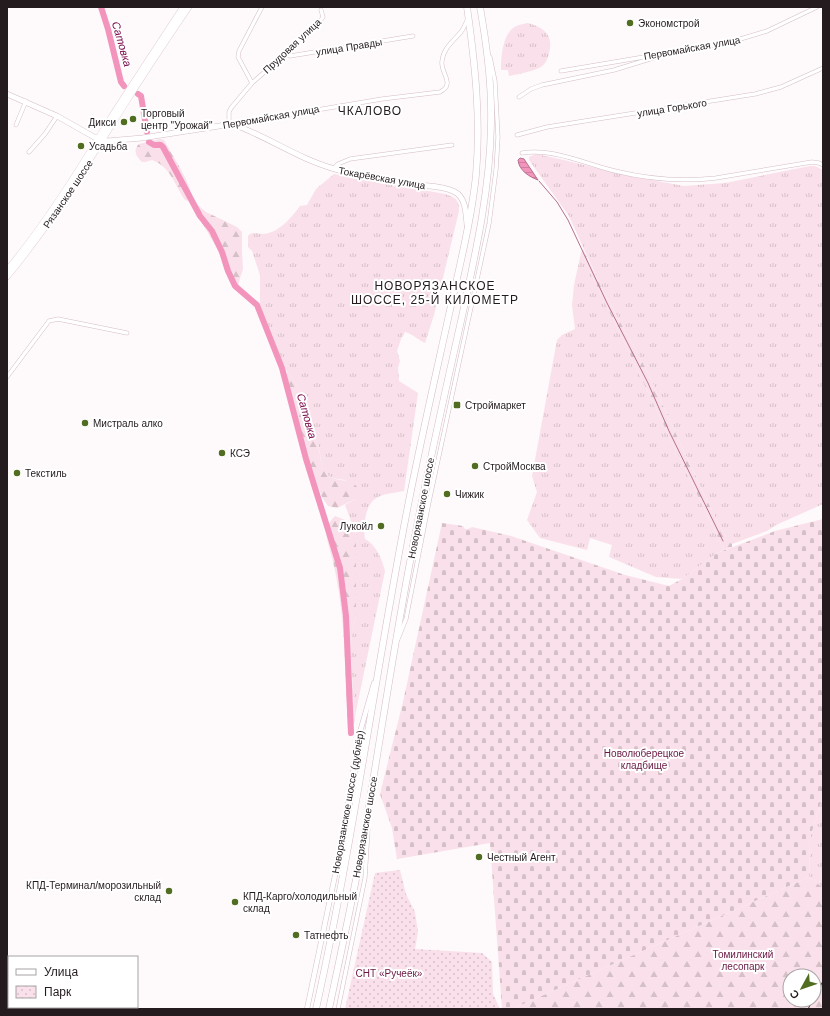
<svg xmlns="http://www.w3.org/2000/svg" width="830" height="1016" viewBox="0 0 830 1016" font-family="Arial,sans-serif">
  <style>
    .grass { fill: url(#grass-tufts) }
    .forest { fill: url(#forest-firs); fill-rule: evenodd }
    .cemetery { fill: url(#cemetery-stones) }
    .park { fill: url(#park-dots) }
    .water { fill: url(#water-rules); stroke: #b4708c }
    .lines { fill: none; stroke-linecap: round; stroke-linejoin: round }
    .stream { stroke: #b4708c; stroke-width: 1 }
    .river { stroke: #f294bb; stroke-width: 6 }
    .minor-casing { stroke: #d4bec6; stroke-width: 4.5 }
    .tertiary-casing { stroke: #d4bec6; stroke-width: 5.5 }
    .secondary-casing { stroke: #d4bec6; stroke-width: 6 }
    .primary-casing { stroke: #d4bec6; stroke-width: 6 }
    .trunk-casing { stroke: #d4bec6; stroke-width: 7 }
    .minor { stroke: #fff; stroke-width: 3.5 }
    .tertiary { stroke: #fff; stroke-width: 4.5 }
    .secondary { stroke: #fff; stroke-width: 5 }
    .primary { stroke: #fff; stroke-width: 5.5 }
    .trunk { stroke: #fff; stroke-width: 6 }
    .rail { stroke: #413a3d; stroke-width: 1; stroke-dasharray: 7 7; stroke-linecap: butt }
    .poi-dot { fill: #516d21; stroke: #fff; stroke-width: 1.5 }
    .labels { text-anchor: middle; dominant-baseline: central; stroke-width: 4; stroke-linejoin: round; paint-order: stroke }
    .poi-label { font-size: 10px; fill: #231b1e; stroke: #fff; text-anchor: start }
    .street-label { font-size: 10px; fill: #231b1e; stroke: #fff }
    .park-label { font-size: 10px; fill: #691741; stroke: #fff }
    .water-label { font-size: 11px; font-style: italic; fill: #760146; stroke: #fff }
    .quarter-label { font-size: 12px; letter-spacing: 1px; fill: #231b1e; stroke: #fff }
  </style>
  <defs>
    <pattern id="grass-tufts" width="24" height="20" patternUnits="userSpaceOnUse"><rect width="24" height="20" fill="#fae0ea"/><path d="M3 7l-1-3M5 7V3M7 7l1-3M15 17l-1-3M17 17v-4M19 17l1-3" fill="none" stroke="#d6c0c8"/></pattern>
    <pattern id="forest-firs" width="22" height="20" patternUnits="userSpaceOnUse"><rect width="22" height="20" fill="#fae0ea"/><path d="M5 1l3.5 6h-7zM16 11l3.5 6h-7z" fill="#d6c0c8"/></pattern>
    <pattern id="cemetery-stones" width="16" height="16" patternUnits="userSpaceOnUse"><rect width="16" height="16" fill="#fae0ea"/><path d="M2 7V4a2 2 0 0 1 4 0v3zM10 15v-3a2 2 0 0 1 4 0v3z" fill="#d6c0c8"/></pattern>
    <pattern id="park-dots" width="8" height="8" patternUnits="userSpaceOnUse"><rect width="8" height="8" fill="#fae0ea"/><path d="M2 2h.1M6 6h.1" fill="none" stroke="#d6c0c8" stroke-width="1.8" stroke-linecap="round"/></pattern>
    <pattern id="water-rules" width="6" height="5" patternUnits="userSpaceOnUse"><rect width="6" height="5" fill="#f294bb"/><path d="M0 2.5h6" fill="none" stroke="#cf7fa0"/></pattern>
  </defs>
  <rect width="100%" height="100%" fill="#fef9fb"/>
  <path class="grass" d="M528,23c16,4 26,13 21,30 -1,6 -4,12 -10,15 -9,4 -21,6 -30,8l-1,-6h-7c0,-12 1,-33 12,-42 4,-3 10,-4 15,-5z
    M536,154l28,6 60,15 60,11 41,-3 85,-17h5l8,4v334l-47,21 -9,6 -35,13 -4,-1 -2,-6 -15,-28 -66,-142 -41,-74 -35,-77 -40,-56v-3z
    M334,174l111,20c11,4 14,5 14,17l-25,104 -9,28c-7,-3 -12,-9 -20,-11l-4,7 -4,12 3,10 -2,7 1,13 19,12 -14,98c-22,4 -35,3 -39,29 -1,7 -1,12 0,19 11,6 17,20 20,32l-30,145 -5,-70 6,-31v-81l-11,-29 11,-6 -11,-19c-8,-1 -18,-2 -22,-10 -3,-6 -2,-15 -4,-21 -2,-8 -6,-16 -9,-24 -6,-19 -8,-39 -23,-53l-27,-63v-34l-8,-24 -4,-4v-11l2,-2c5,-2 8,0 13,0 16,-1 28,-16 37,-28l7,-1 9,-16z
    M581,253l143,297 -7,3 -35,26 -26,-2 -47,-20 3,-12 -22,-7 -3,12 -47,-12 -13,-18 10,-28 -5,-16 25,-136 5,-5 13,-6 -3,-24 2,-20z
    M823,795v93l-14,-11 1,-39z"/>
  <path class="forest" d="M160,139l4,1c7,13 28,45 28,58l-3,3 -4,-1c-11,-16 -14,-33 -33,-40l-7,2h-3c-5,-5 -10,-11 -3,-18z
    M194,202l12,10 31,15 5,5v20l1,17 -3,9 -2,9 -6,-3 -13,-32 -26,-45 -1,-3z
    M583,249l21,44 41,74 66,142 15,28 2,5 4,2v3l-8,3 -143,-297z
    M287,372c15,14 17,34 23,52 3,9 7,17 9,26 2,6 1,16 5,21 6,11 21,7 30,13 3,2 5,6 7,10l-5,5 -19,9 -9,-2 -6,-9 -13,-35 -13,-45 -10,-38z
    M335,516l10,4 11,14v81l-6,31 5,75 -4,9 -3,1c-3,-56 -2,-119 -16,-173 -4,-17 -11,-28 3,-42z
    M809,877l14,11v121h-311zM790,976h24v24h-24z"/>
  <path class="cemetery" d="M823,519v276l-13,43 -1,39 -297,132h-10l-12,-166 -93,16 -5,-31 -12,-34 23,-92 39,-179 21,3 2,3h3l4,-2 39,9 114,39 44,11 13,-7 35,-26 58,-22z"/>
  <path class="park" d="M400,870l6,24 9,18 3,20 -3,17 67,4 10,9 1,32 7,15h-155l30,-136z"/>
  <path class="water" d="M520,158l4,1 14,21c-8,-3 -19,-9 -20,-20z"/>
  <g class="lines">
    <path class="stream" d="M539,181l18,21 11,18 39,83 41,80 21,48 54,110"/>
    <path class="river" d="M101,7l7,22 13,53 3,4
      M138,94l3,2 6,36
      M149,142l5,3h7l2,2 37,69 12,15 10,21 6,19 7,15 22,19 25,63 24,91 34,109 6,48 5,117"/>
    <defs>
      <path id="minor" d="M284,55l6,1 123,-20
        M561,71l166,-28 40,-12 50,-24
        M252,83l-14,-26 1,-6 23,-44
        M519,97l12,-8 11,-4 72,-15 49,-15
        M229,124v-12l2,-4 21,-25 32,-28 4,-6 7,-7 23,-18 5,-7 -2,-7
        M233,124l149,-25 58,-7c16,-8 0,-19 2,-31 1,-12 11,-20 19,-29 3,-4 5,-9 7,-14
        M16,125l10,-24
        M517,135l30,-8 208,-33 26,-7 42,-19
        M29,152l16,-18 12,-18
        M522,153c32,-5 63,11 93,18 33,8 68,11 101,7l96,-16 7,1 4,2
        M333,169l5,-5 12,-5 102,-14
        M7,377l42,-56 9,-2 69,14
        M398,639l8,-20 23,-117 60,-278 7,-54 2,-33 -3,-56 -5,-24
        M338,1009l27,-131 3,-49"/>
      <path id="tertiary" d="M307,1009l30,-143 23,-134 14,-49"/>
      <path id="secondary" d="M7,94l50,22 37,21 13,4 35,-3 90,-14c35,12 66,35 103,45 27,8 56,11 84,16 11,1 25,1 36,7 11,6 11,22 12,33"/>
      <path id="primary" d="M7,270c38,-46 70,-97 101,-148 25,-39 50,-77 75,-115
        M7,277c46,-55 82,-116 120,-176 20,-32 41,-63 62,-94"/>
      <path id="trunk" d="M316,1009c36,-162 58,-326 89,-488 14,-74 31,-147 47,-220 9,-41 20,-85 24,-126 5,-56 -1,-112 -9,-168
        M329,1009c10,-47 20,-93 29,-140 20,-111 35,-223 57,-333 14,-72 30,-144 46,-215 14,-65 29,-130 30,-197 1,-39 -4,-78 -11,-117"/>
    </defs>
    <use href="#minor" class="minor-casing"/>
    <use href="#tertiary" class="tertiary-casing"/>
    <use href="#secondary" class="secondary-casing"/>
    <use href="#primary" class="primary-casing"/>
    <use href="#trunk" class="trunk-casing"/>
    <use href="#minor" class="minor"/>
    <use href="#tertiary" class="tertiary"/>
    <use href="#secondary" class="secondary"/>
    <use href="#primary" class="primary"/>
    <use href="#trunk" class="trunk"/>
    <path class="rail" d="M814,998l9,-17
      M808,1009l5,-9"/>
  </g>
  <g class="poi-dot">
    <circle cx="630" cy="23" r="4"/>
    <circle cx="133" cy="119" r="4"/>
    <circle cx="124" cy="122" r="4"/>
    <circle cx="81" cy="146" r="4"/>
    <rect x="453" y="401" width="8" height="8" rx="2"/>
    <circle cx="85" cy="423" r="4"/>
    <circle cx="222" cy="453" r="4"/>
    <circle cx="475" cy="466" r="4"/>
    <circle cx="17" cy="473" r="4"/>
    <circle cx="447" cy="494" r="4"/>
    <circle cx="381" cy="526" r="4"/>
    <circle cx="479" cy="857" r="4"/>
    <circle cx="169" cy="891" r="4"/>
    <circle cx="235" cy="902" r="4"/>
    <circle cx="296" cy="935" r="4"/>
  </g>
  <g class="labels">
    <g class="poi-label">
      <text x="638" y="23">Экономстрой</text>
      <text x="141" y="113">Торговый<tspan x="141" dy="12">центр "Урожай"</tspan></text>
      <text x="116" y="122" text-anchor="end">Дикси</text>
      <text x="89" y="146">Усадьба</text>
      <text x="465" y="405">Строймаркет</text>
      <text x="93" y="423">Мистраль алко</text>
      <text x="230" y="453">КСЭ</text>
      <text x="483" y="466">СтройМосква</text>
      <text x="25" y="473">Текстиль</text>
      <text x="455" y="494">Чижик</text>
      <text x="373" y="526" text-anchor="end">Лукойл</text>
      <text x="487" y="857">Честный Агент</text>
      <text x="161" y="885" text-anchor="end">КПД-Терминал/морозильный<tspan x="161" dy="12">склад</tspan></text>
      <text x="243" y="896">КПД-Карго/холодильный<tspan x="243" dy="12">склад</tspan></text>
      <text x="304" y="935">Татнефть</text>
    </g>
    <g class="street-label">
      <text transform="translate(292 46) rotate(-43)">Прудовая улица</text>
      <text transform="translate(349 47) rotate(-9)">улица Правды</text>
      <text transform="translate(692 48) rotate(-10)">Первомайская улица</text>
      <text transform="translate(672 108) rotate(-9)">улица Горького</text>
      <text transform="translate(271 117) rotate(-10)">Первомайская улица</text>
      <text transform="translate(382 178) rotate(10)">Токарёвская улица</text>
      <text transform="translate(68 194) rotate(-56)">Рязанское шоссе</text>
      <text transform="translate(421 508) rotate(-79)">Новорязанское шоссе</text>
      <text transform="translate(348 802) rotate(-80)">Новорязанское шоссе (дублёр)</text>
      <text transform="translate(365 827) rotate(-80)">Новорязанское шоссе</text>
    </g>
    <g class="park-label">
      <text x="644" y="753">Новолюберецкое<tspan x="644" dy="12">кладбище</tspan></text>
      <text x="743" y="954">Томилинский<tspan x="743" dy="12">лесопарк</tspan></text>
      <text x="389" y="973">СНТ «Ручеёк»</text>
    </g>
    <g class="water-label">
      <text transform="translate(122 44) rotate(74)">Сатовка</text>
      <text transform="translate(307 416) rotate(74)">Сатовка</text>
    </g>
    <g class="quarter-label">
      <text x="370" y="111">ЧКАЛОВО</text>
      <text x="435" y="286">НОВОРЯЗАНСКОЕ<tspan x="435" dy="14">ШОССЕ, 25-Й КИЛОМЕТР</tspan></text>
    </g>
  </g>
  <rect width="830" height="1016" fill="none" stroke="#231b1e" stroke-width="16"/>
  <rect x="8" y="956" width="130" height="52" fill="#ffffff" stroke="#a7a4a5"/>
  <rect x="16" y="969" width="20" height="6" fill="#ffffff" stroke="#a7a4a5"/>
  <text x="44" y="976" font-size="12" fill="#231b1e">Улица</text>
  <rect x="16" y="986" width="20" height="12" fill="url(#park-dots)" stroke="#a7a4a5"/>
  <text x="44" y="996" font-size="12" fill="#231b1e">Парк</text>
  <g transform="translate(802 988) rotate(230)"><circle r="19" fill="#ffffff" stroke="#a7a4a5"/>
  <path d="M0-3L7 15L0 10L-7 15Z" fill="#516d21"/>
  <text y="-6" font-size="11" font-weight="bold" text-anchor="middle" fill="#231b1e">С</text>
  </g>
</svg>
